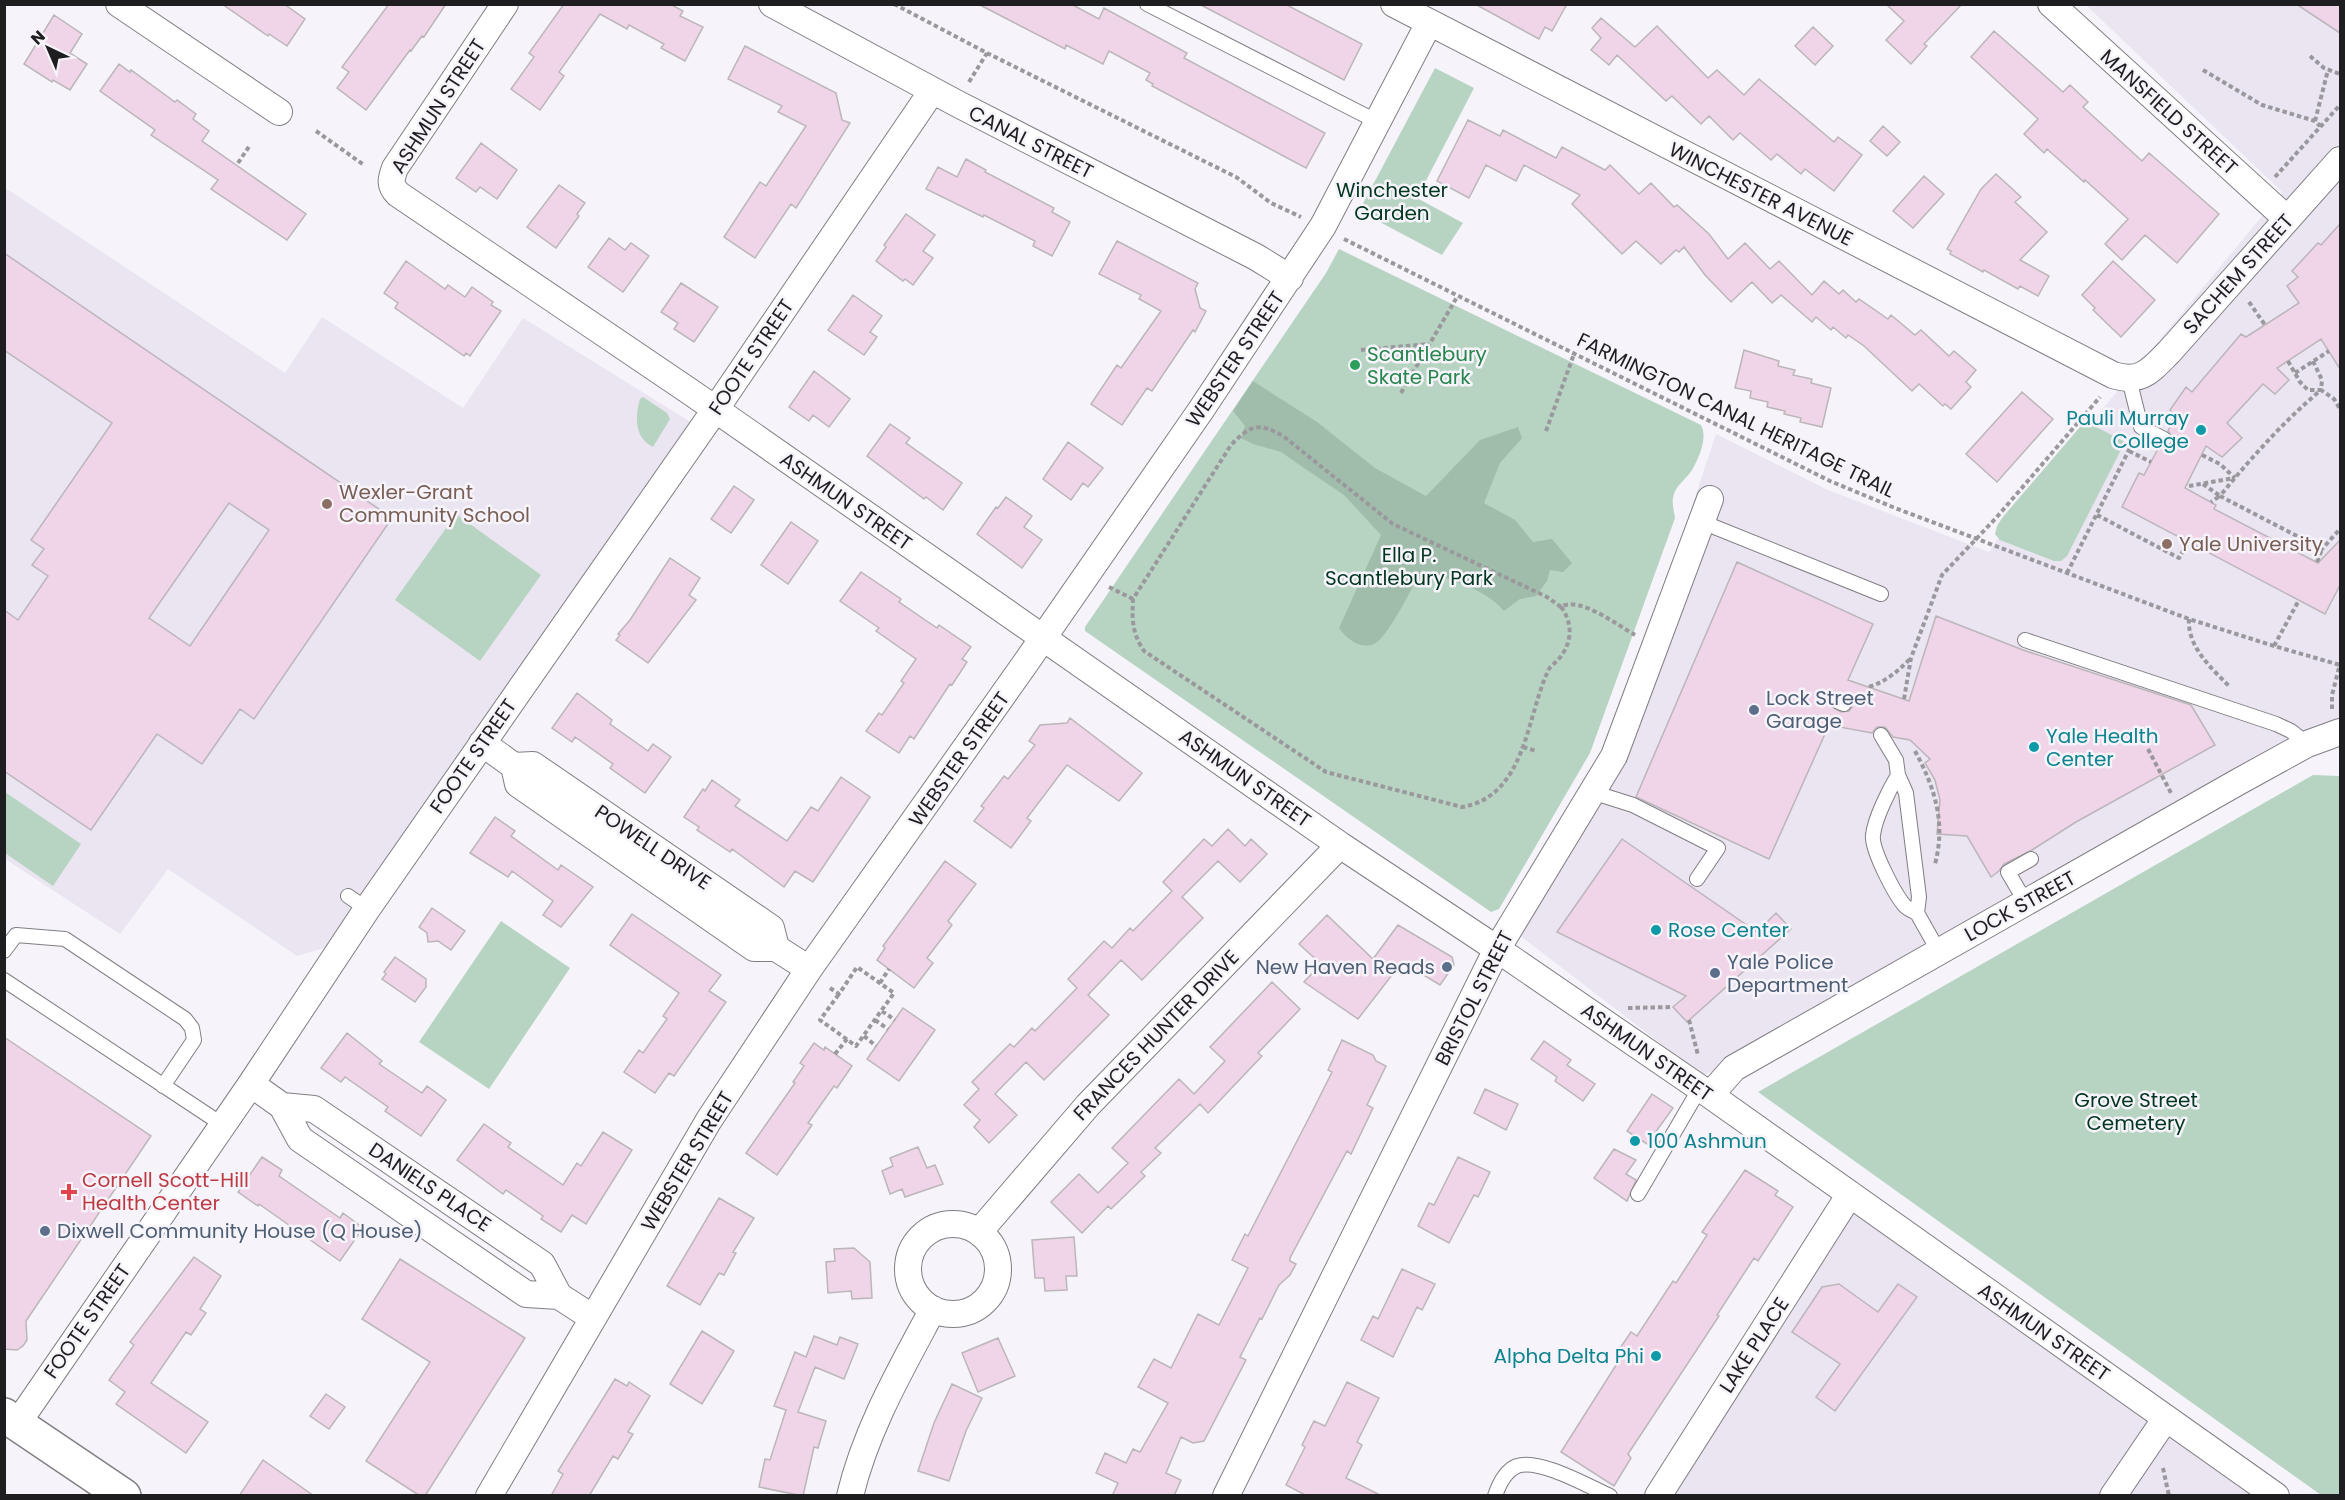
<svg xmlns="http://www.w3.org/2000/svg" width="2345" height="1500" viewBox="0 0 2345 1500" font-family="Poppins,sans-serif">
  <style>
    .built { fill: #eae5f1 }
    .green { fill: #b7d4c2 }
    .forest { fill: #a0bdab }
    .building { fill: #f0d4e8; stroke: #bbb6b9; stroke-width: 1.5; fill-rule: evenodd }
    .lines { fill: none; stroke-linecap: round; stroke-linejoin: round }
    .service-casing { stroke: #807e83; stroke-width: 16 }
    .minor-casing { stroke: #807e83; stroke-width: 28 }
    .primary-casing { stroke: #807e83; stroke-width: 36 }
    .path { stroke: #9a989d; stroke-width: 4; stroke-dasharray: 4.5 3; stroke-linecap: butt }
    .service { stroke: #fff; stroke-width: 14 }
    .minor { stroke: #fff; stroke-width: 26 }
    .primary { stroke: #fff; stroke-width: 33 }
    .leisure-dot { fill: #2e9e5b; stroke: #f6f4fa; stroke-width: 2 }
    .culture-dot { fill: #0f9aa8; stroke: #f6f4fa; stroke-width: 2 }
    .education-dot { fill: #8d6e63; stroke: #f6f4fa; stroke-width: 2 }
    .service-dot { fill: #5c6f8a; stroke: #f6f4fa; stroke-width: 2 }
    .health-dot { fill: #e0444e; stroke: #f6f4fa; stroke-width: 2 }
    .labels { text-anchor: middle; dominant-baseline: central; stroke-width: 5; stroke-linejoin: round; paint-order: stroke }
    .street-label { font-size: 20px; fill: #1e1d1f; stroke: #f6f4fa }
    .park-label { font-size: 20px; fill: #00361e; stroke: #f6f4fa }
    .leisure-label { font-size: 20px; fill: #27864d; stroke: #f6f4fa; text-anchor: start }
    .culture-label { font-size: 20px; fill: #0d838f; stroke: #f6f4fa; text-anchor: start }
    .education-label { font-size: 20px; fill: #785e54; stroke: #f6f4fa; text-anchor: start }
    .service-label { font-size: 20px; fill: #4e5e75; stroke: #f6f4fa; text-anchor: start }
    .health-label { font-size: 20px; fill: #be3a42; stroke: #f6f4fa; text-anchor: start }
  </style>
  <rect width="100%" height="100%" fill="#f6f4fa"/>
  <path class="built" d="M2086,5h254v728l-45,19 -592,324 -193,-148 98,-168 108,-326 112,56 161,62 16,-25 277,-335z
    M4,187l281,186 37,-56 141,91 60,-90 179,111 -357,513 -48,14 -129,-87 -48,65 -115,-75z
    M1850,1194l426,302h-618z"/>
  <path class="green" d="M1435,68l39,20 -57,110 46,25 -21,32 -83,-44z
    M1339,249l362,176c7,12 -2,33 -9,45 -6,10 -17,15 -19,28 -1,6 1,14 2,20l-85,235 -91,156 -8,3 -406,-281v-4l241,-354z
    M643,397l24,16 3,6 -17,28c-19,-9 -18,-31 -13,-48z
    M2085,421l40,21 -58,114 -6,5h-7l-54,-21 -5,-6 2,-8 5,-8z
    M456,514l85,61 -61,86 -85,-61z
    M2313,775l27,1v720l-19,-1 -563,-403z
    M5,792l76,52 -28,42 -48,-33z
    M501,921l69,47 -81,121 -70,-47z"/>
  <path class="forest" d="M1253,381l64,41 58,46 51,28 54,-56 38,-13 4,11 -22,25 -16,40 31,17 18,22 19,-3 20,24 -9,9 -13,-2 -3,11 -11,15 -16,3 -16,12c-20,-23 -53,-31 -82,-41 -9,15 -34,68 -48,74 -14,6 -28,-6 -35,-16l42,-93 -37,-40 -40,-27 -23,-16 -28,-8 -12,-6 4,-12 -12,-15z"/>
  <path class="building" d="M222,4h62l21,15 -18,27 -18,-12 -1,2z
    M389,4h57l-22,33 -2,-1 -11,15 -1,-1 -44,60 -29,-22 12,-16 -7,-5z
    M564,4h106l13,7 -3,5 23,11 -18,34 -24,-13 3,-4 -35,-19 -2,4 -27,-15 -41,58 5,4 -24,34 -29,-21 23,-32 -5,-4z
    M978,4h93l28,15 5,-11 83,45 -3,5 141,75 -19,35 -154,-82 1,-2 -7,-4 4,-7 -41,-22 -6,13 -37,-19 -1,4z
    M1199,4h86l77,40 -18,36z
    M1475,4h92l-15,27 -7,-4 -6,12z
    M1886,4h76l-38,40 3,2 -16,18 -25,-24 18,-19z
    M2296,4h44v29z
    M54,15l28,19 -12,19 17,11 -17,26 -17,-10 -1,2 -28,-18z
    M1601,18l34,29 22,-21 51,52 9,-8 27,25 15,-16 75,63 4,-5 24,18 -28,36 -29,-22 -4,5 -24,-20 -6,6 -31,-27 -7,7 -24,-24 -8,8 -29,-28 -6,5 -49,-46 -8,10 -18,-15 10,-12 -9,-10z
    M1813,27l20,19 -18,19 -20,-19z
    M1994,31l69,61 7,-7 18,17 -5,5 59,54 7,-8 70,61 -42,49 -32,-28 -23,25 -17,-16 23,-25 -43,-39 -1,2 -37,-33 -3,4 -20,-19 14,-15 -67,-62z
    M745,46l91,47 6,27 8,3 -54,85 -5,-4 -36,54 -31,-21 36,-55 6,4 40,-60 -28,-14 4,-6 -54,-27z
    M119,64l11,8 1,-2 44,32 2,-2 19,14 -3,5 16,12 -7,10 104,73 -19,26 -76,-51 7,-9 -67,-45 4,-5 -55,-39z
    M1468,120l32,16 3,-6 53,28 6,-11 43,23 5,-5 29,29 12,-11 23,24 3,-2 32,29 19,25 17,-16 25,26 9,-8 33,34 12,-14 15,13 4,-4 13,12 3,-3 29,20 3,-4 24,20 6,-5 28,26 5,-5 22,19 -10,12 5,5 -20,22 -6,-5 -2,2 -24,-22 -7,7 -48,-45 -16,-11 -2,3 -13,-11 -2,3 -15,-13 -4,5 -31,-27 -9,8 -20,-21 -21,20 -26,-27 -21,-28 -5,5 -3,-2 -15,14 -25,-23 -14,13 -50,-50 8,-9 -56,-30 -8,16 -30,-16 -17,33 -32,-17z
    M1883,126l17,16 -13,14 -17,-15z
    M481,143l36,27 -20,29 -17,-12 -4,5 -20,-14z
    M966,159l20,11 -1,2 69,36 -2,4 18,10 -18,34 -19,-10 2,-5 -51,-26 -1,2 -57,-28 12,-22 19,10z
    M1996,174l25,23 -6,5 32,30 -27,28 29,16 -11,20 -18,-10 -2,3 -34,-19 -1,2 -33,-18 1,-3 -4,-2 34,-60z
    M1924,176l20,18 -31,34 -20,-17z
    M559,185l26,18 -8,11 2,2 -23,32 -29,-21z
    M906,214l29,21 -12,16 10,7 -20,27 -8,-6 -2,2 -27,-20 10,-14 -2,-2z
    M2340,224v145l-19,-30 -44,29 12,12 -14,14 -12,-10 -36,39 15,15 -20,19 -16,-11 -21,42 31,17 -2,4 104,54 22,-23v45l-15,29 -203,-107 17,-34 5,2 15,-28 6,1 7,-4 1,-6 -5,-7 7,-15 -5,-6 16,-23 6,5 49,-58 5,3 53,-34 -12,-17 11,-9 -6,-6 26,-28 3,2z
    M609,238l16,12 6,-7 18,13 -26,36 -35,-25z
    M1117,241l81,42 -3,6 5,19 6,3 -11,21 -2,-2 -41,61 -5,-3 -25,37 -31,-21 26,-39 4,3 40,-57 -22,-12 2,-4 -42,-21z
    M4,253l388,265 -138,201 -14,-10 -38,55 -45,-30 -66,96 -87,-59v-161l14,10 30,-44 -16,-11 12,-16 -13,-9 81,-117 -108,-73zM229,503l40,27 -79,116 -41,-28z
    M406,261l39,28 3,-4 17,12 7,-10 21,15 -2,3 10,6 -31,45 -4,-3 -2,3 -69,-48 3,-5 -14,-10z
    M2113,261l42,39 -34,37 -28,-27 2,-2 -13,-13z
    M681,283l37,24 -24,35 -20,-13 4,-6 -17,-11z
    M853,295l29,21 -12,16 7,5 -13,18 -36,-25z
    M1744,350l35,11 -1,5 17,4 -2,5 19,4 -1,4 20,5 -9,39 -22,-5 1,-4 -17,-4 1,-3 -18,-4 1,-5 -18,-4 1,-7 -16,-3z
    M814,371l36,28 -21,28 -16,-12 -4,6 -20,-14z
    M2022,392l31,27 -56,63 -31,-28z
    M890,424l20,14 -4,5 56,40 -19,27 -17,-13 -2,2 -57,-43z
    M1068,442l35,26 -15,19 -5,-4 -12,17 -28,-21z
    M734,486l20,14 -23,33 -20,-14z
    M1006,497l26,19 -8,11 18,13 -20,28 -45,-34 19,-27 2,1z
    M791,522l27,19 -30,43 -27,-19z
    M670,558l30,20 -11,17 7,5 -48,63 -32,-23 4,-5 -2,-1 12,-14z
    M1737,562l136,62 -25,56 61,21 27,-85 87,34 168,55 24,40 -139,77 -44,28 -28,14 -5,7 -8,6 -24,-41 -30,-2 3,-34 -5,-20 -10,-17 5,-4 -20,-19 -17,-3 -8,-10h-8l-5,6 -43,-8 -60,134 -133,-62zM1837,693l14,6 1,8 -3,4 -8,1 -9,-5 -2,-8z
    M861,572l40,27 -2,3 38,26 2,-3 32,22 -9,12 5,3 -15,23 -2,-1 -36,55 -4,-3 -11,17 -33,-22 13,-18 3,2 22,-32 -3,-2 15,-22 -40,-28 3,-3 -39,-27z
    M577,693l35,27 -2,4 38,27 5,-7 18,13 -26,36 -35,-25 3,-4 -38,-27 -3,5 -20,-14z
    M1070,718l72,55 -23,28 -52,-36 -40,53 4,3 -20,27 -37,-27 10,-13 -3,-2 23,-30 4,3 27,-34 -6,-4 11,-16 27,-2z
    M841,777l29,20 -57,85 -18,-11 -11,16 -52,-38 -2,3 -33,-22 2,-3 -15,-10 19,-28 2,2 7,-11 28,20 -5,6 52,35 24,-34 7,4z
    M495,817l20,14 -4,5 47,34 3,-5 32,22 -32,40 -18,-12 10,-14 -41,-30 -4,6 -38,-24z
    M1228,829l17,17 6,-7 16,15 -27,28 -22,-21 -36,36 21,21 -21,21 -40,41 -21,-20 -33,35 21,20 -65,65 -18,-18 -31,32 22,21 -28,28 -15,-16 6,-7 -16,-15 15,-16 -7,-7 38,-38 4,3 18,-19 3,3 42,-43 -9,-9 36,-38 8,7 18,-20 3,3 39,-40 -9,-9 41,-43 8,7z
    M1622,839l135,93 19,-19 15,16 -104,93 -14,-15 13,-11 -129,-64z
    M945,861l31,23 -28,37 4,4 -25,33 6,5 -19,25 -37,-28 8,-12 -2,-2z
    M432,908l33,23 -14,19 -13,-9 -10,1 -1,-9 -8,-6z
    M632,914l89,61 -12,16 17,11 -52,74 -5,-3 -14,20 -31,-21 15,-22 4,3 24,-34 -4,-3 16,-23 -69,-48z
    M1327,915l46,44 25,-34 54,32 2,8 -14,20 -38,-23 -44,57 -54,-37 17,-18 -22,-20z
    M395,957l31,22v8l-11,15 -33,-23 4,-5 -2,-2z
    M1272,982l28,27 -42,44 4,3 -54,57 -8,-9 -45,44 6,5 -20,19 4,4 -34,33 -3,-3 -26,27 -31,-31 28,-28 19,19 30,-30 -16,-15 67,-69 15,15 31,-33 -15,-14z
    M903,1008l32,22 -36,51 -32,-22z
    M347,1033l35,28 -3,3 43,29 5,-7 19,14 -25,36 -36,-25 3,-4 -43,-30 -4,5 -20,-14z
    M4,1037l147,99 -125,185 1,19 -4,6 -6,4 -13,-1z
    M1342,1040l31,15 3,6 10,5 -19,39 6,3 -22,46 -4,-3 -57,107v3l6,3 -6,11 -11,10 -17,34 -2,-1 -20,39 6,3 -42,81 -11,2 -12,-6 -15,36 15,7 -7,16h-62l6,-13 -22,-10 9,-20 21,10 7,-14 7,3 28,-49 -30,-16 16,-28 17,9 27,-54 21,11 29,-57 -16,-8 13,-26 3,2 65,-126 19,-38 -4,-2z
    M1544,1041l27,19 -4,5 28,19 -12,17 -28,-20 2,-4 -26,-18z
    M814,1043l10,7 1,-3 27,19 -15,22 -3,-2 -26,37 4,2 -35,50 -31,-22 49,-70 -2,-1 11,-16 -4,-3z
    M1485,1089l33,15 -12,26 -32,-17z
    M1652,1094l21,14 -26,36 -20,-13z
    M484,1124l27,19 -3,4 55,38 14,-22 4,3 22,-34 29,18 -46,74 -14,-9 -11,17 -20,-13 2,-3 -37,-26 -3,4 -46,-34z
    M918,1147l9,21 8,-3 8,19 -38,13 -3,-8 -12,5 -8,-23 11,-5 -3,-8z
    M1614,1149l22,11 -10,14 10,6 -9,21 -33,-23z
    M262,1157l20,13 -3,6 61,42 3,-5 20,15 -23,33 -81,-57 -1,2 -20,-14z
    M1458,1157l32,15 -12,25 -4,-2 -25,48 -31,-17 11,-23 5,2z
    M1745,1170l33,21 -3,4 18,12 -35,54 -4,-3 -37,57 2,1 -91,138 3,4 -17,28 -53,-34 64,-101 -5,-3 11,-16 6,4 36,-55 3,2 31,-48 -5,-3z
    M719,1198l35,20 -21,34 3,1 -12,22 -5,-2 -19,32 -33,-19z
    M1074,1237l3,39h-11l1,14 -22,1 -1,-13h-9l-3,-38z
    M854,1248l16,14 2,36 -20,1 -1,-8 -23,2 -2,-31 9,-1 -1,-12z
    M194,1257l27,19 -21,33 6,4 -15,22 -5,-3 -35,51 57,39 -22,31 -70,-49 9,-12 -16,-12 25,-35 -4,-3z
    M400,1259l125,79 -100,158h-5l-54,-35 64,-99 -68,-43z
    M1402,1269l33,15 -13,26 -5,-3 -24,50 -32,-17 12,-24 5,3z
    M1839,1284l39,28 20,-28 19,13 -82,114 -19,-14 24,-33 -48,-32 30,-45z
    M702,1331l32,20 -32,53 -32,-20z
    M814,1336l23,9 3,-8 18,7 -14,35 -29,-12 -17,45 28,9 -8,27 -4,-1 -11,49 -44,-9 6,-28 5,1 16,-50 -12,-4 21,-54 11,5z
    M998,1338l17,38 -37,16 -16,-39z
    M615,1379l12,7 2,-4 21,14 -22,36 5,2 -15,25 -5,-3 -24,40h-38l12,-22 -5,-3z
    M1347,1382l32,16 -22,44 5,3 -16,33 36,18h-75l-21,-11 19,-38 -3,-2 12,-24 11,5z
    M952,1384l30,14 -16,33 -17,50 -31,-10 16,-48z
    M326,1394l19,13 -16,22 -19,-13z
    M263,1460l51,36h-75z"/>
  <g class="lines">
    <defs>
      <path id="service" d="M1147,4l231,118
        M2129,379l12,48 23,12
        M1702,522l179,72
        M2025,640l251,84 15,7 16,13
        M1839,702l5,2
        M1881,735l15,25 2,15
        M1592,792l41,13 85,43 -21,31
        M348,896l19,13
        M2026,903l-18,-31 23,-13
        M1917,913c-4,-2 -9,-4 -12,-7 -10,-11 -34,-57 -32,-71 2,-17 16,-45 25,-60l8,18 13,104 -2,16 22,39
        M4,951l12,-16 49,4 120,80 7,9 2,12 -31,46
        M4,980l219,145
        M1638,1194l62,-106
        M1495,1496c4,-12 10,-25 22,-30 22,-8 71,20 93,30"/>
      <path id="minor" d="M119,4l160,108
        M505,4l-110,164c-4,11 -6,17 3,26l294,199 648,452 157,104 213,146 566,401
        M772,4l184,99 300,154 34,21
        M1394,4l719,371c28,9 38,-5 56,-23l171,-192
        M2051,4l236,215
        M482,743l32,23 19,-1 238,163 5,20
        M514,766l4,18 236,164h22l33,21
        M251,1084l31,22 32,3 228,155 17,32
        M1710,1095l24,-27 504,-286 69,-38 33,-12
        M282,1106l18,33 226,155 33,2 34,22
        M908 1269a45 45 0 1 1 90 0a45 45 0 1 1-90 0Z
        M979,1232l109,-127 252,-260
        M17,1424l234,-340 116,-175 348,-499 217,-319
        M489,1496l220,-376 100,-151 218,-308 174,-251 122,-184 106,-203
        M850,1496c16,-67 51,-127 83,-187
        M1226,1496l271,-547 117,-193 96,-257
        M1658,1496l192,-302
        M2113,1496l53,-78"/>
      <path id="primary" d="M4,1415l120,81"/>
    </defs>
    <use href="#service" class="service-casing"/>
    <use href="#minor" class="minor-casing"/>
    <use href="#primary" class="primary-casing"/>
    <path class="path" d="M894,4l93,49 249,124 35,26 30,14
      M2310,56l14,12 16,6
      M2203,70l59,35 53,16 5,5
      M969,82l18,-29
      M2315,121l13,-51
      M316,131l48,34
      M238,163l12,-18
      M2275,177l65,-72
      M1344,239l486,242 65,27 294,111 85,27 66,19
      M2249,302l16,23
      M1361,350l68,-6
      M2288,361l12,21 8,8h13c-37,31 -70,68 -101,106l102,53 18,-20
      M2313,361l9,19 -1,10 13,9 6,10
      M2295,373l34,-22
      M1401,393l56,-96
      M1546,431l28,-77
      M2129,451l22,11
      M2202,455l18,9 15,14
      M2203,484l17,12 -9,6
      M2189,486l45,-8
      M2097,515l82,43 9,-16
      M2317,562l5,-13
      M2067,573l65,-129
      M1109,587l24,12
      M1561,607l-14,-10 -154,-73 -110,-88c-24,-14 -33,-11 -52,9l-98,154c-1,21 -1,34 11,52l182,121 136,35c64,-11 64,-89 86,-136 2,-5 6,-7 9,-10 15,-16 17,-37 4,-54 17,-12 58,19 74,28
      M2189,619c-2,27 22,49 40,67
      M2274,646l25,-46
      M1869,687c18,-6 29,-16 42,-29
      M1904,699l7,-41 31,-83 54,-57 104,-121
      M2332,709v-14l8,-31
      M1523,747l13,4
      M2148,749l23,44
      M1915,751c20,37 31,72 20,113
      M880,983l9,-14
      M830,988l9,6 18,-27 37,26 -38,53 -36,-26 19,-26
      M1628,1008l45,-1
      M882,1011l13,9
      M875,1020l13,9
      M1689,1020l9,35
      M864,1036l12,10
      M835,1054l12,-15
      M2163,1468l6,28"/>
    <use href="#service" class="service"/>
    <use href="#minor" class="minor"/>
    <use href="#primary" class="primary"/>
  </g>
  <circle class="leisure-dot" cx="1355" cy="365" r="6"/>
  <g class="culture-dot">
    <circle cx="2201" cy="430" r="6"/>
    <circle cx="2034" cy="747" r="6"/>
    <circle cx="1656" cy="930" r="6"/>
    <circle cx="1635" cy="1141" r="6"/>
    <circle cx="1656" cy="1356" r="6"/>
  </g>
  <g class="education-dot">
    <circle cx="327" cy="504" r="6"/>
    <circle cx="2167" cy="544" r="6"/>
  </g>
  <g class="service-dot">
    <circle cx="1754" cy="710" r="6"/>
    <circle cx="1447" cy="967" r="6"/>
    <circle cx="1715" cy="973" r="6"/>
    <circle cx="45" cy="1231" r="6"/>
  </g>
  <path class="health-dot" d="M66 1183h6v6h6v6h-6v6h-6v-6h-6v-6h6z"/>
  <g class="labels">
    <g class="street-label">
      <text transform="translate(438 106) rotate(-57)">ASHMUN STREET</text>
      <text transform="translate(2169 112) rotate(42)">MANSFIELD STREET</text>
      <text transform="translate(1031 142) rotate(27)">CANAL STREET</text>
      <text transform="translate(1761 194) rotate(27)">WINCHESTER AVENUE</text>
      <text transform="translate(2238 274) rotate(-48)">SACHEM STREET</text>
      <text transform="translate(751 357) rotate(-56)">FOOTE STREET</text>
      <text transform="translate(1235 359) rotate(-56)">WEBSTER STREET</text>
      <text transform="translate(1736 415) rotate(26)">FARMINGTON CANAL HERITAGE TRAIL</text>
      <text transform="translate(846 501) rotate(35)">ASHMUN STREET</text>
      <text transform="translate(473 756) rotate(-55)">FOOTE STREET</text>
      <text transform="translate(959 759) rotate(-55)">WEBSTER STREET</text>
      <text transform="translate(1245 778) rotate(35)">ASHMUN STREET</text>
      <text transform="translate(653 847) rotate(34)">POWELL DRIVE</text>
      <text transform="translate(2020 906) rotate(-29)">LOCK STREET</text>
      <text transform="translate(1474 998) rotate(-63)">BRISTOL STREET</text>
      <text transform="translate(1156 1035) rotate(-46)">FRANCES HUNTER DRIVE</text>
      <text transform="translate(1647 1052) rotate(35)">ASHMUN STREET</text>
      <text transform="translate(687 1161) rotate(-59)">WEBSTER STREET</text>
      <text transform="translate(430 1187) rotate(34)">DANIELS PLACE</text>
      <text transform="translate(87 1321) rotate(-55)">FOOTE STREET</text>
      <text transform="translate(2044 1332) rotate(35)">ASHMUN STREET</text>
      <text transform="translate(1754 1345) rotate(-57)">LAKE PLACE</text>
    </g>
    <g class="park-label">
      <text x="1392" y="190">Winchester<tspan x="1392" dy="23">Garden</tspan></text>
      <text x="1409" y="555">Ella P.<tspan x="1409" dy="23">Scantlebury Park</tspan></text>
      <text x="2136" y="1100">Grove Street<tspan x="2136" dy="23">Cemetery</tspan></text>
    </g>
    <g class="leisure-label">
      <text x="1367" y="354">Scantlebury<tspan x="1367" dy="23">Skate Park</tspan></text>
    </g>
    <g class="culture-label">
      <text x="2189" y="418" text-anchor="end">Pauli Murray<tspan x="2189" dy="23">College</tspan></text>
      <text x="2046" y="736">Yale Health<tspan x="2046" dy="23">Center</tspan></text>
      <text x="1668" y="930">Rose Center</text>
      <text x="1647" y="1141">100 Ashmun</text>
      <text x="1644" y="1356" text-anchor="end">Alpha Delta Phi</text>
    </g>
    <g class="education-label">
      <text x="339" y="492">Wexler-Grant<tspan x="339" dy="23">Community School</tspan></text>
      <text x="2179" y="544">Yale University</text>
    </g>
    <g class="service-label">
      <text x="1766" y="698">Lock Street<tspan x="1766" dy="23">Garage</tspan></text>
      <text x="1727" y="962">Yale Police<tspan x="1727" dy="23">Department</tspan></text>
      <text x="1435" y="967" text-anchor="end">New Haven Reads</text>
      <text x="57" y="1231">Dixwell Community House (Q House)</text>
    </g>
    <g class="health-label">
      <text x="82" y="1180">Cornell Scott-Hill<tspan x="82" dy="23">Health Center</tspan></text>
    </g>
  </g>
  <rect width="2345" height="1500" fill="none" stroke="#1e1d1f" stroke-width="12"/>
  <g transform="translate(48 48) rotate(316)" stroke="#f6f4fa" stroke-width="4.5" paint-order="stroke">
  <path d="M0-4.5L10 22L0 15L-10 22Z" fill="#1e1d1f"/>
  <text y="-9" font-size="16" font-weight="bold" text-anchor="middle" fill="#1e1d1f">N</text>
  </g>
</svg>
